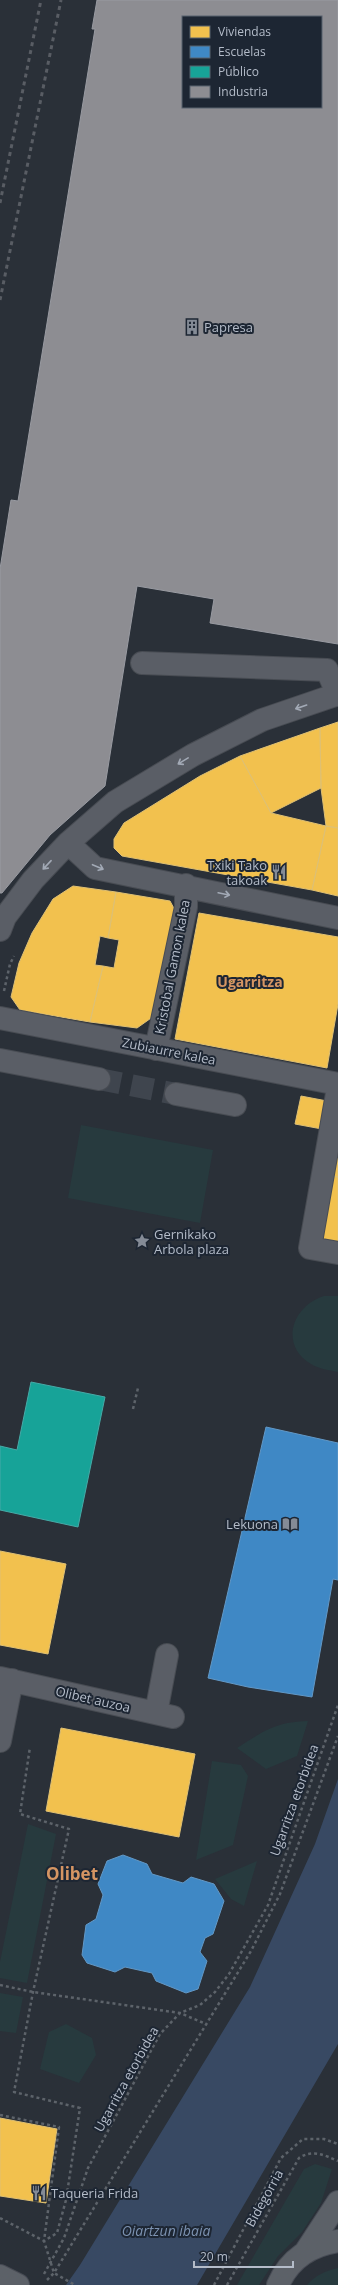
<svg xmlns="http://www.w3.org/2000/svg" width="338" height="2285" viewBox="0 0 338 2285" font-family="'Open Sans',sans-serif">
  <style>
    .green { fill: #273a3e }
    .water { fill: #384963 }
    .homes { fill: #f2c14e; stroke: #dfc073 }
    .schools { fill: #3f88c5; stroke: #6298c6 }
    .public { fill: #17a398; stroke: #46aaa7 }
    .industry { fill: #8d8d92; stroke: #999ba2; fill-rule: evenodd }
    .lines { fill: none; stroke-linecap: round; stroke-linejoin: round }
    .minor-tunnel { stroke: #3f454e; stroke-width: 22; stroke-dasharray: 22 11; stroke-linecap: butt }
    .minor-casing { stroke: #484c53; stroke-width: 24 }
    .major-casing { stroke: #484c55; stroke-width: 24 }
    .path { stroke: #5d636a; stroke-width: 2.5; stroke-dasharray: 3 3; stroke-linecap: butt }
    .minor { stroke: #5a5e66; stroke-width: 22 }
    .major { stroke: #5c6168; stroke-width: 22 }
    .rail { stroke: #595d64; stroke-width: 3; stroke-dasharray: 4 4; stroke-linecap: butt }
    .oneway { stroke: #a2a9b5 }
    .labels { text-anchor: middle; dominant-baseline: central; stroke-width: 4; stroke-linejoin: round; paint-order: stroke }
    .poi-label { font-size: 13px; fill: #b4bcc9; stroke: #1d2633; text-anchor: start }
    .street-label { font-size: 13px; fill: #b4bcc9; stroke: #1d2633 }
    .neighbourhood-label { font-size: 14px; font-weight: bold; fill: #d59563; stroke: #1d2633 }
    .water-label { font-size: 14px; font-style: italic; fill: #7c92b1; stroke: #1d2633 }
    .district-label { font-size: 17px; font-weight: bold; fill: #d59563; stroke: #1d2633 }
  </style>
  <rect width="100%" height="100%" fill="#2a3038"/>
  <path class="green" d="M81,1125l132,25 -13,73 -132,-25z
    M324,1296h14v76c-9,-2 -19,-3 -27,-8 -32,-19 -19,-58 13,-68z
    M308,1721l-11,35 -31,13 -29,-21c27,-17 38,-26 71,-27z
    M212,1761l29,4 7,11 -15,69 -37,15z
    M28,1824l28,10 -29,149 -27,-5v-16z
    M257,1861l-13,45 -13,-7 -16,-20z
    M0,1993l23,4 -7,36 -16,-2z
    M66,2024l26,14 4,17 -17,28 -39,-14 9,-37z
    M315,2164l17,5 -11,34 -19,29 -24,24 -19,29h-22l67,-116z
    M338,2268v17h-31c9,-10 18,-14 31,-17z"/>
  <path class="water" d="M338,1779v265l-141,241h-131l14,-20 170,-278 65,-143z"/>
  <path class="homes" d="M338,722v106l-12,-2 -5,-38 -1,-60z
    M320,728l1,60 -50,25 -31,-57z
    M240,756l31,57 55,13 -14,64 -190,-34 -8,-8v-9l10,-16 76,-47z
    M326,826l12,2v68l-26,-6z
    M73,886l43,6 -8,46 -8,-2 -5,29 8,1 -13,56 -70,-12 -9,-13 8,-34 13,-30 21,-34z
    M116,892l54,9 6,11 -22,104 -17,12 -47,-6 13,-56 11,2 5,-28 -11,-2z
    M199,913l139,24v67l-11,64 -152,-29z
    M301,1096l26,5 -5,28 -27,-5z
    M338,1121v56l-6,-1z
    M332,1176l6,1v70l-13,-3 -10,-14z
    M0,1551l66,13 -18,90 -48,-9z
    M61,1728l134,26 -16,83 -133,-26z
    M0,2118l57,11 -11,74 -46,-7z"/>
  <path class="schools" d="M266,1427l72,16v137l-5,-1 -21,118 -64,-10 -40,-9z
    M123,1855l24,9 5,10 31,9 8,-6 23,7 10,17 -11,33 -8,4 -5,14 7,9 -9,28 -12,4 -30,-12 -4,-8 -27,-6 -10,5 -28,-9 -5,-8 4,-30 10,-6 7,-24 -5,-11 9,-23z"/>
  <path class="public" d="M31,1382l74,15 -27,130 -78,-17v-64l17,4z"/>
  <path class="industry" d="M97,0h241v644l-128,-21 4,-24 -77,-13 -32,200 -55,49 -48,58h-2v-324l11,-69 7,1 77,-472h-3zM183,17h138v90h-138z"/>
  <g class="lines">
    <path class="minor-tunnel" d="M99,1079l77,15"/>
    <defs>
      <path id="minor" d="M142,663l185,7 11,25
        M68,843l27,25 243,50
        M0,930l5,-13 28,-37 35,-37 47,-41 78,-47 69,-35 76,-26
        M0,1018l338,66
        M156,1049l30,-142v-22
        M0,1060l99,19
        M338,1088l-28,160 28,5
        M176,1094l59,11
        M0,1678l173,39
        M156,1713l11,-58
        M0,1741l12,-61"/>
      <path id="major" d="M306,2251l32,-49
        M0,2276l18,9
        M278,2285c11,-26 33,-40 60,-44"/>
    </defs>
    <use href="#minor" class="minor-casing"/>
    <use href="#major" class="major-casing"/>
    <path class="path" d="M4,991l6,-27 4,-8
      M133,1409l5,-21
      M0,1985l33,7 147,21 26,11
      M0,2115l59,12 -15,114 10,32 21,12
      M0,2218l44,23 13,-8 9,-33 14,-92 -66,-16 19,-100 36,-163 -49,-15 10,-67
      M44,2274l20,-36 24,-70 72,-134 20,-21 20,-8 15,-13 14,-18 39,-69 70,-200
      M47,2280l7,-7 197,-322 29,-57 58,-158
      M214,2285l67,-127 22,-19h21l14,5
      M227,2285l72,-127c14,-9 25,-3 39,3"/>
    <use href="#minor" class="minor"/>
    <use href="#major" class="major"/>
    <path class="rail" d="M0,203l41,-203
      M0,300l61,-300"/>
  </g>
  <defs><path id="oneway-shaft" d="M-6 0H5M1.5-3L5.5 0L1.5 3" fill="none" stroke-width="1.6" stroke-linecap="round" stroke-linejoin="round"/></defs>
  <g class="oneway">
    <use href="#oneway-shaft" transform="translate(301 707) rotate(161)"/>
    <use href="#oneway-shaft" transform="translate(183 761) rotate(149)"/>
    <use href="#oneway-shaft" transform="translate(47 865) rotate(133)"/>
    <use href="#oneway-shaft" transform="translate(98 867) rotate(23)"/>
    <use href="#oneway-shaft" transform="translate(224 894) rotate(12)"/>
  </g>
  <defs>
    <symbol id="building-bare" viewBox="-9 -9 18 18"><path d="M-4-6H4V6H1V3H-1V6H-4ZM-2.5-4.3h1.7v1.8h-1.7ZM.8-4.3h1.7v1.8H.8ZM-2.5-1h1.7V.8h-1.7ZM.8-1h1.7V.8H.8Z" fill="#848b96" stroke="#1d2633" stroke-width="2.5" paint-order="stroke"/></symbol>
    <symbol id="restaurant-bare" viewBox="-9 -9 18 18"><path d="M-5-6h1v4h1v-4h1v4h1v-4h1v5L-1.5 .5V6h-2V.5L-5-1ZM5-6V6H3V1.5H1.5Q1.5-4 5-6Z" fill="#848b96" stroke="#1d2633" stroke-width="2.5" paint-order="stroke"/></symbol>
    <symbol id="sight-bare" viewBox="-9 -9 18 18"><path d="M0-6L1.8-2.2L6-1.7L2.9 1.2L3.7 5.4L0 3.3L-3.7 5.4L-2.9 1.2L-6-1.7L-1.8-2.2Z" fill="#848b96" stroke="#1d2633" stroke-width="2.5" paint-order="stroke"/></symbol>
    <symbol id="library-bare" viewBox="-9 -9 18 18"><path d="M-6-4Q-3-5.5-.7-3.5V5Q-3 3-6 4ZM6-4Q3-5.5 .7-3.5V5Q3 3 6 4Z" fill="#848b96" stroke="#1d2633" stroke-width="2.5" paint-order="stroke"/></symbol>
  </defs>
  <g fill-rule="evenodd">
    <use href="#building-bare" x="181" y="316" width="22" height="22"/>
    <use href="#restaurant-bare" x="268" y="861" width="22" height="22"/>
    <use href="#sight-bare" x="131" y="1230" width="22" height="22"/>
    <use href="#library-bare" x="279" y="1513" width="22" height="22"/>
    <use href="#restaurant-bare" x="28" y="2182" width="22" height="22"/>
  </g>
  <g class="labels">
    <g class="poi-label">
      <text x="204" y="327">Papresa</text>
      <text x="267" y="865" text-anchor="end">Txiki Tako<tspan x="267" dy="15">takoak</tspan></text>
      <text x="154" y="1234">Gernikako<tspan x="154" dy="15">Arbola plaza</tspan></text>
      <text x="278" y="1524" text-anchor="end">Lekuona</text>
      <text x="51" y="2193">Taqueria Frida</text>
    </g>
    <g class="street-label">
      <text transform="translate(172 967) rotate(-79)">Kristobal Gamon kalea</text>
      <text transform="translate(169 1051) rotate(11)">Zubiaurre kalea</text>
      <text transform="translate(93 1699) rotate(13)">Olibet auzoa</text>
      <text transform="translate(294 1800) rotate(-70)">Ugarritza etorbidea</text>
      <text transform="translate(126 2079) rotate(-61)">Ugarritza etorbidea</text>
      <text transform="translate(264 2198) rotate(-61)">Bidegorria</text>
    </g>
    <g class="neighbourhood-label">
      <text x="250" y="981">Ugarritza</text>
    </g>
    <g class="water-label">
      <text x="166" y="2230">Oiartzun ibaia</text>
    </g>
    <g class="district-label">
      <text x="72" y="1873">Olibet</text>
    </g>
  </g>
  <rect x="182" y="16" width="140" height="92" fill="#1d2633" stroke="#59626f"/>
  <rect x="190" y="26" width="20" height="12" fill="#f2c14e" stroke="#59626f"/>
  <text x="218" y="36" font-size="12" fill="#b4bcc9">Viviendas</text>
  <rect x="190" y="46" width="20" height="12" fill="#3f88c5" stroke="#59626f"/>
  <text x="218" y="56" font-size="12" fill="#b4bcc9">Escuelas</text>
  <rect x="190" y="66" width="20" height="12" fill="#17a398" stroke="#59626f"/>
  <text x="218" y="76" font-size="12" fill="#b4bcc9">Público</text>
  <rect x="190" y="86" width="20" height="12" fill="#8d8d92" stroke="#59626f"/>
  <text x="218" y="96" font-size="12" fill="#b4bcc9">Industria</text>
  <path d="M194 2261v6h99v-6" fill="none" stroke="#b4bcc9" stroke-width="2"/>
  <text x="200" y="2261" font-size="12" fill="#b4bcc9" stroke="#1d2633" stroke-width="3" paint-order="stroke">20 m</text>
</svg>
